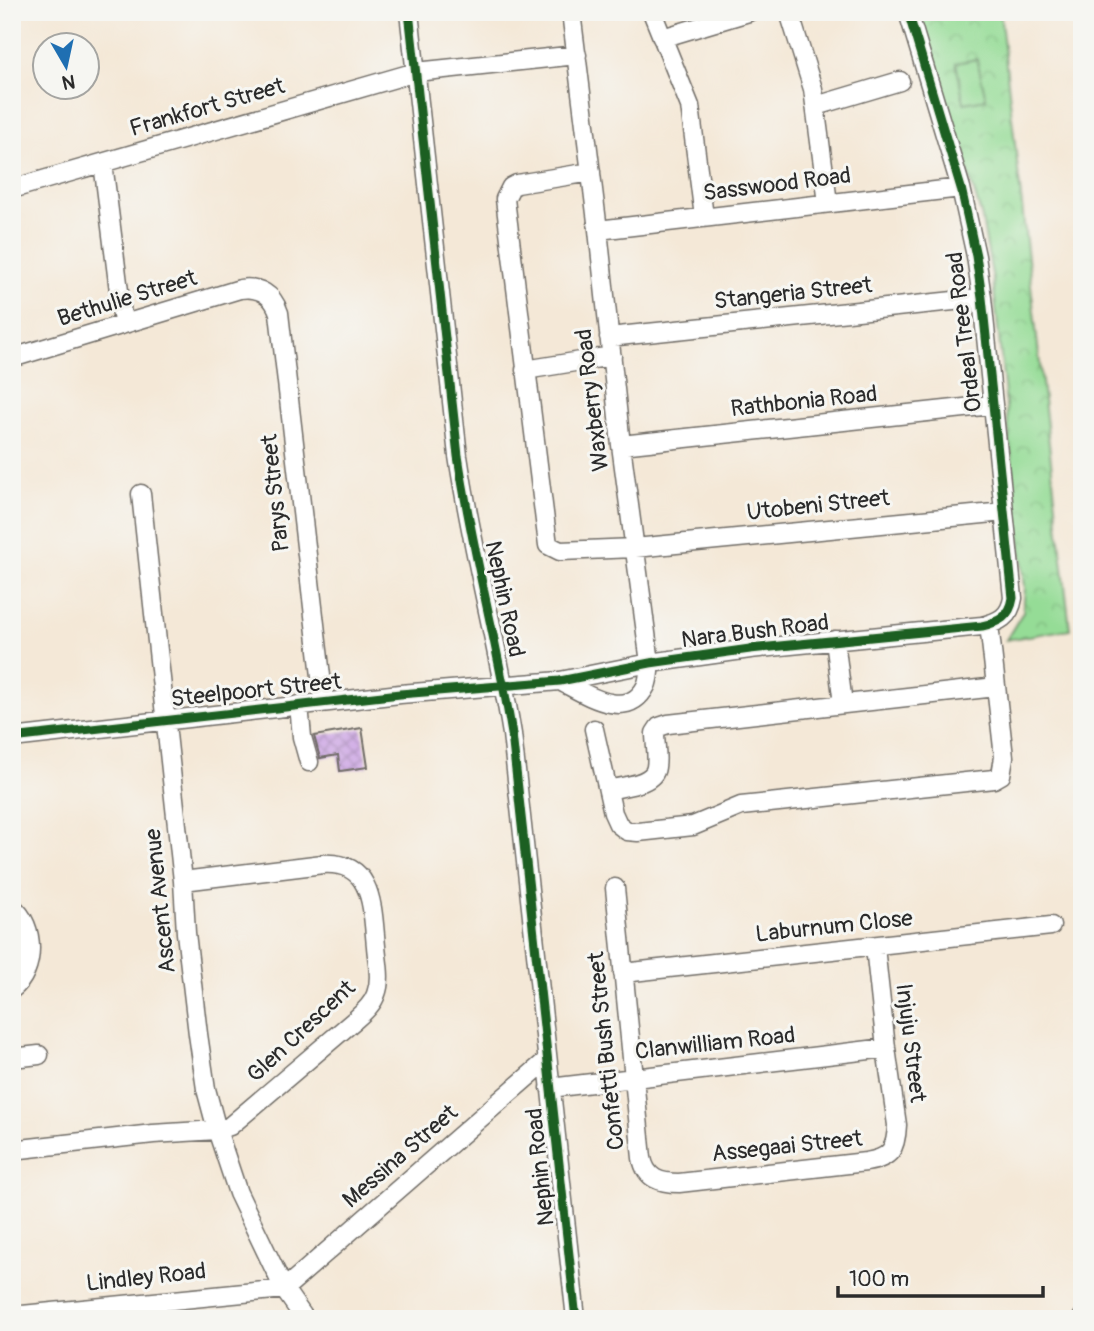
<svg xmlns="http://www.w3.org/2000/svg" width="1094" height="1331" viewBox="0 0 1094 1331" font-family="Pangolin,sans-serif">
  <style>
    .park { fill: url(#park-crowns); stroke: #608460; stroke-width: 2 }
    .pitch { fill: #95dc96; stroke: #608460; stroke-width: 2 }
    .building { fill: url(#building-cross-hatch) }
    .lines { fill: none; stroke-linecap: round; stroke-linejoin: round }
    .minor-casing { stroke: #716d67; stroke-width: 21 }
    .minor { stroke: #fff; stroke-width: 18 }
    .cycleway-casing { stroke: #f6f6f2; stroke-width: 13 }
    .cycleway { stroke: #1b5e20; stroke-width: 9 }
    .labels { text-anchor: middle; dominant-baseline: central; stroke-width: 6; stroke-linejoin: round; paint-order: stroke }
    .street-label { font-size: 23px; fill: #2b2b2b; stroke: #f6f6f2 }
  </style>
  <defs>
    <pattern id="park-crowns" width="20" height="18" patternUnits="userSpaceOnUse" patternTransform="scale(1.75)"><rect width="20" height="18" fill="#95dc96"/><path d="M2 6a3 3 0 1 1 6 0M12 15a3 3 0 1 1 6 0" fill="none" stroke="#81bd81"/></pattern>
    <pattern id="building-cross-hatch" width="8" height="8" patternUnits="userSpaceOnUse" patternTransform="scale(1.75)"><rect width="8" height="8" fill="#cba1e4"/><path d="M0 0l8 8M0 8l8-8" fill="none" stroke="#a583b9"/></pattern>
  </defs>
  <rect width="100%" height="100%" fill="#f6f6f2"/>
  <filter id="ink" filterUnits="userSpaceOnUse"><feTurbulence type="fractalNoise" baseFrequency=".0143" numOctaves="2"/><feDisplacementMap in="SourceGraphic" scale="14" xChannelSelector="R" yChannelSelector="G"/><feConvolveMatrix kernelMatrix="1 2 1 2 8 2 1 2 1" color-interpolation-filters="sRGB"/></filter>
  <filter id="wash" filterUnits="userSpaceOnUse"><feTurbulence type="fractalNoise" baseFrequency=".00686" numOctaves="4" result="noise"/><feDisplacementMap in="SourceGraphic" scale="28" xChannelSelector="R" yChannelSelector="G"/><feGaussianBlur stdDeviation="1.57" result="paint"/><feColorMatrix in="noise" values="0 0 0 0 0 0 0 0 0 0 0 0 0 0 0 0 0 1.4 0 .05"/><feComposite in="paint" operator="in"/></filter>
  <g filter="url(#wash)">
    <rect width="100%" height="100%" fill="#f4e8d7"/>
    <path class="park" d="M919,12h81l70,617 -64,11 17,-28 2,-24 -32,-308 -12,-66z"/>
    <path class="pitch" d="M977,59l9,40 -22,4 -8,-40z"/>
    <g id="blocks">
      <path class="building" d="M362,728l6,39 -28,4 -2,-16 -18,3 -6,-22z"/>
    </g>
  </g>
  <g filter="url(#ink)">
    <use href="#blocks" fill-opacity="0" stroke="#716d67" stroke-width="2"/>
    <g class="lines">
      <defs>
        <path id="minor" d="M409,12l49,444c14,94 39,185 54,278l64,585
          M652,12l38,94 14,111
          M789,12l24,77 15,114
          M662,38l87,-26
          M816,106l84,-25
          M103,163l20,160
          M591,172l-74,12 -6,3 -6,12 43,346 12,6 75,-3 369,-36
          M12,189l404,-117 161,-17
          M598,230l363,-42
          M609,337l373,-39
          M12,358l228,-69c19,-3 33,5 39,24l45,389
          M525,370l87,-14
          M621,445l371,-40
          M141,494l42,387 3,52 12,101 8,55 11,41 21,63 46,96 21,30
          M835,640l8,64
          M560,681c24,12 67,42 86,5 3,-6 3,-16 4,-23l-29,-218 -23,-215 -27,-218
          M299,705l3,32 7,25
          M594,729l19,84 5,11 9,7 11,1 55,-6 48,-20 253,-27 7,-4 3,-18 -15,-133
          M12,738l388,-44 160,-13 90,-18 100,-14 232,-23c17,-4 28,-9 31,-28l-31,-300 -6,-42 -15,-68 -53,-176
          M608,790c14,-4 46,-5 48,-23 2,-11 -1,-23 -1,-34l4,-6 9,-3 328,-37
          M615,888l27,270c4,21 18,25 37,25l187,-21c25,-4 30,-13 31,-37l-11,-77 -11,-101
          M12,907c24,18 24,64 0,82
          M623,973l428,-47
          M12,1058l27,-3
          M550,1088l336,-40
          M12,1150l141,-16 64,-4 13,-4 126,-107c8,-7 17,-15 20,-25 6,-15 1,-33 0,-48 -4,-38 -2,-85 -53,-82l-140,17
          M284,1289l263,-229
          M12,1316l272,-27
          M1082,1319v-1"/>
      </defs>
      <use href="#minor" class="minor-casing"/>
      <use href="#minor" class="minor"/>
      <defs>
        <path id="cycleway" d="M409,12l49,444c14,94 39,185 54,278l64,585
          M12,738l388,-44 160,-13 90,-18 100,-14 232,-23c17,-4 28,-9 31,-28l-31,-300 -6,-42 -15,-68 -53,-176"/>
      </defs>
      <use href="#cycleway" class="cycleway-casing"/>
      <use href="#cycleway" class="cycleway"/>
    </g>
  </g>
  <g class="labels">
    <g class="street-label">
      <text transform="translate(207 107) rotate(-16)">Frankfort Street</text>
      <text transform="translate(777 184) rotate(-7)">Sasswood Road</text>
      <text transform="translate(793 293) rotate(-6)">Stangeria Street</text>
      <text transform="translate(127 298) rotate(-17)">Bethulie Street</text>
      <text transform="translate(964 332) rotate(-97)">Ordeal Tree Road</text>
      <text transform="translate(592 400) rotate(-97)">Waxberry Road</text>
      <text transform="translate(804 401) rotate(-6)">Rathbonia Road</text>
      <text transform="translate(275 493) rotate(-96)">Parys Street</text>
      <text transform="translate(818 505) rotate(-6)">Utobeni Street</text>
      <text transform="translate(505 599) rotate(78)">Nephin Road</text>
      <text transform="translate(755 631) rotate(-7)">Nara Bush Road</text>
      <text transform="translate(256 690) rotate(-6)">Steelpoort Street</text>
      <text transform="translate(160 901) rotate(-96)">Ascent Avenue</text>
      <text transform="translate(834 926) rotate(-6)">Laburnum Close</text>
      <text transform="translate(301 1031) rotate(-43)">Glen Crescent</text>
      <text transform="translate(715 1043) rotate(-6)">Clanwilliam Road</text>
      <text transform="translate(911 1043) rotate(83)">Injuju Street</text>
      <text transform="translate(606 1051) rotate(-96)">Confetti Bush Street</text>
      <text transform="translate(787 1146) rotate(-6)">Assegaai Street</text>
      <text transform="translate(400 1156) rotate(-41)">Messina Street</text>
      <text transform="translate(540 1167) rotate(-96)">Nephin Road</text>
      <text transform="translate(146 1277) rotate(-6)">Lindley Road</text>
    </g>
  </g>
  <rect width="1094" height="1331" fill="none" stroke="#f6f6f2" stroke-width="42"/>
  <g transform="translate(66 66) rotate(171)"><circle r="33" fill="#f6f6f2" stroke="#a5a5a2" stroke-width="2"/>
  <path d="M0-5L12 26L0 18L-12 26Z" fill="#1f6fb2"/>
  <text y="-10" font-size="19" font-weight="bold" text-anchor="middle" fill="#2b2b2b">N</text>
  </g>
  <path d="M838 1286v10h205v-10" fill="none" stroke="#2b2b2b" stroke-width="3.5"/>
  <text x="849" y="1286" font-size="21" fill="#2b2b2b" stroke="#f6f6f2" stroke-width="5" paint-order="stroke">100 m</text>
</svg>
